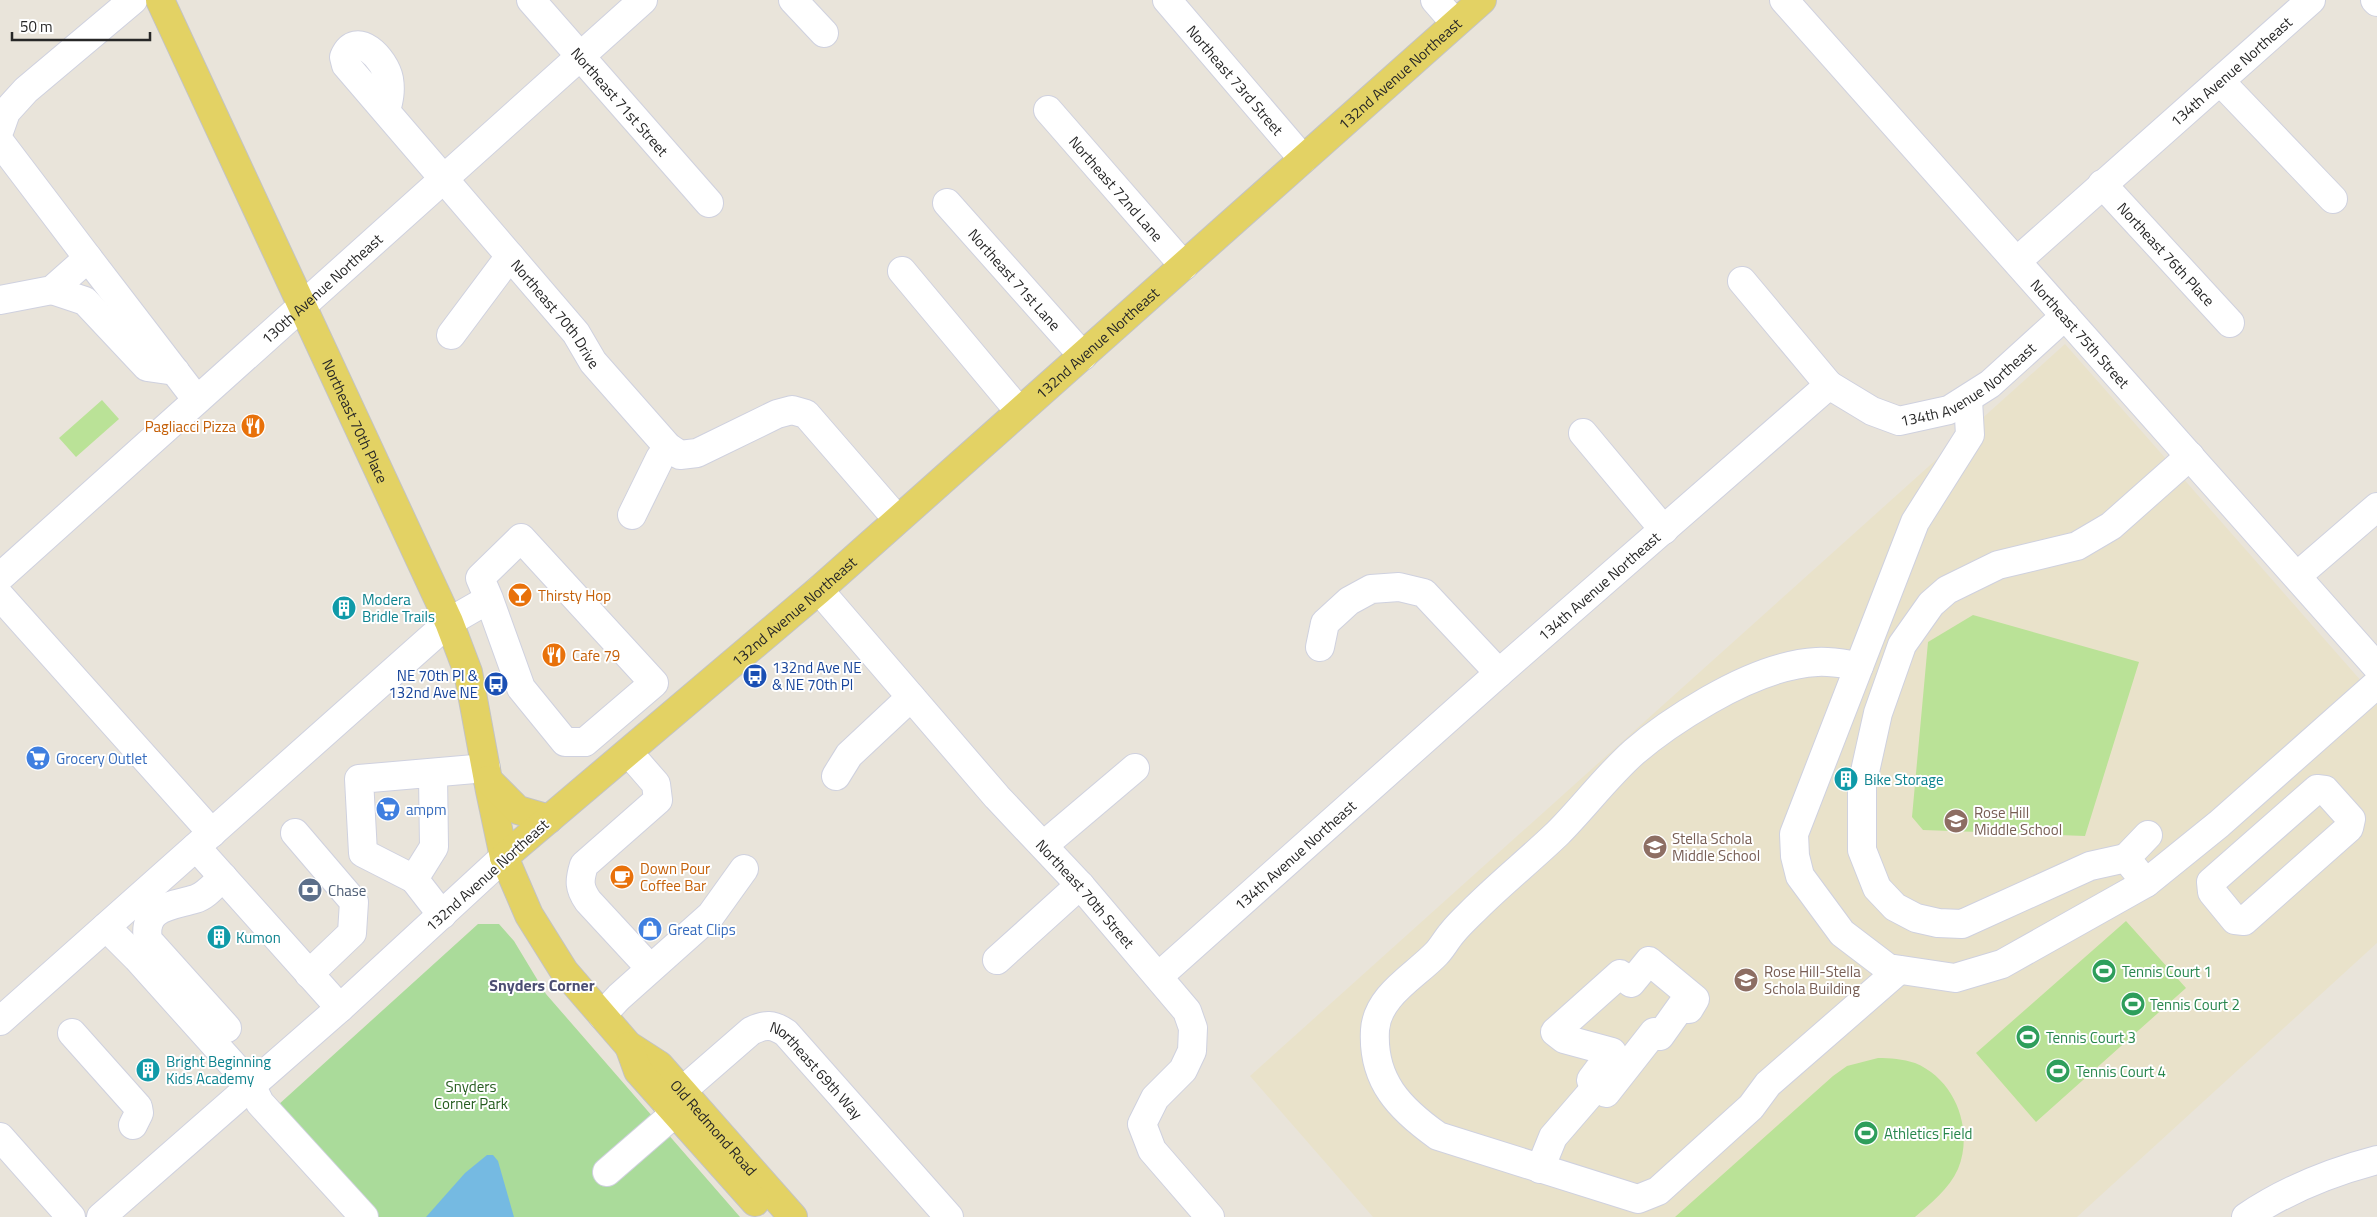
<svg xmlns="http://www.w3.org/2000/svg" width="2377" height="1217" viewBox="0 0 2377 1217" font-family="'Titillium Web',sans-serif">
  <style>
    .education { fill: #e9e2ca }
    .green { fill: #aadb9a }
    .pitch { fill: #bae297 }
    .water { fill: #75bae2 }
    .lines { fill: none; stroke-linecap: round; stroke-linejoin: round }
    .minor-casing { stroke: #cfd1df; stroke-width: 30 }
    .major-casing { stroke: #c3c3c3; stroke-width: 30 }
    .minor { stroke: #fff; stroke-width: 28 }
    .major { stroke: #e3d264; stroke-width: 28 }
    .labels { text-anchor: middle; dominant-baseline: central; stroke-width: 4; stroke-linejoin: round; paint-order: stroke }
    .street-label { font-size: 15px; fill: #272727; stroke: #fff }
    .food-label { font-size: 15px; fill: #c56008; stroke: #fff; text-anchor: start }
    .culture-label { font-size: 15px; fill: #0d838f; stroke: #fff; text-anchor: start }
    .transit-label { font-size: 15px; fill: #164399; stroke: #fff; text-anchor: start }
    .shop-label { font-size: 15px; fill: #366cbe; stroke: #fff; text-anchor: start }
    .education-label { font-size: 15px; fill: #785e54; stroke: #fff; text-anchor: start }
    .service-label { font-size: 15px; fill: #4e5e75; stroke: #fff; text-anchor: start }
    .leisure-label { font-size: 15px; fill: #27864d; stroke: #fff; text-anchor: start }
    .park-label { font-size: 15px; fill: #255c1f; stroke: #fff }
    .neighbourhood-label { font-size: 16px; font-weight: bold; fill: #4c4f73; stroke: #fff }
  </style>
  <rect width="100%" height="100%" fill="#e9e4da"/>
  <path class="education" d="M2065,344l312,355v244l-300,274h-704l-123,-141z"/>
  <path class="green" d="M478,924h21l15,17 32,53 194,223h-389l-84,-102z"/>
  <path class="pitch" d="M102,400l17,19 -43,38 -17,-19z
    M1973,615l166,47 -54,174 -162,-6 -11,-13 16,-175z
    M2126,921l60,67 -150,134 -60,-69z
    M1878,1058c12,0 25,1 37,5 41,17 59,67 43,106 -9,20 -27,34 -43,48h-240l158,-141 14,-10z"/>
  <path class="water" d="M487,1155h6l5,6 16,56h-88l39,-44z"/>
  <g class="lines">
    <defs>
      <g id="minor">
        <path id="s1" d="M531,0l178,203"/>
        <path d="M793,0l31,33"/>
        <path id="s2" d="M1167,0l136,159"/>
        <path d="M1435,0l20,23"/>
        <path id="s3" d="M1784,0l593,667"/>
        <path d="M2375,0l2,2"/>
        <path d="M2220,81l113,118"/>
        <path id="s4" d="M1048,110l136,156"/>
        <path id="s5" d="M386,111c3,-11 5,-20 3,-32 -4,-20 -33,-51 -45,-22l2,8 230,268 17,29 75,85 12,8 17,-2 80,-39 15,-4 14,4 91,105"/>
        <path d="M0,129l6,-17 20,-22 107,-90"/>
        <path d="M0,142l88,116 -36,32 -52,10"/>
        <path id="s6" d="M2102,184l128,139"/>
        <path id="s7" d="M947,203l136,153"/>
        <path d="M88,258l109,142"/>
        <path id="s8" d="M2017,261l294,-261"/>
        <path d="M902,271l117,140"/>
        <path d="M1742,281l87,104"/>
        <path d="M52,290l33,11 62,66 28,4"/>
        <path d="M451,335l59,-79"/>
        <path d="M1968,400l2,35 -55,87 -121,312 1,22 5,20 42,57 46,35 67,10 47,-14 144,-81"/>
        <path d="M1583,433l81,97"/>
        <path d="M632,515l28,-57 8,-11"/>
        <path d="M2297,576l80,-69"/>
        <path id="s9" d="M0,577l643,-577"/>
        <path id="s10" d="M819,590l178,207 83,88 107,126 6,17 -1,23 -9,19 -28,28 -13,26 10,26 58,67"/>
        <path d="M0,596l212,237"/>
        <path d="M1320,647l5,-24 24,-22 22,-12 28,-2 25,6 75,80"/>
        <path d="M1859,666c-14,-2 -28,-5 -42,-4 -38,2 -75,19 -108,38 -26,15 -52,32 -75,52 -28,25 -50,55 -76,81 -27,26 -56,49 -82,75 -8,8 -17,16 -24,25 -6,7 -10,15 -16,21 -21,22 -59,42 -61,76 -3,51 25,79 63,106l200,63 20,-8 93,-84 17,-23 131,-114"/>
        <path d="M629,753l27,31 2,16 -74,65c-5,16 -5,23 4,36l62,67"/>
        <path d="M433,774l1,73 -20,32 -51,-26 -4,-74 127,-11"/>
        <path d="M836,776l13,-21 62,-58"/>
        <path d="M2317,789l8,1 26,29 -2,9 -105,93 -9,-1 -23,-28 -1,-10z"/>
        <path d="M295,833l59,69 -2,31 -43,41"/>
        <path d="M2148,835l-22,23 20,25 73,-59 158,-140"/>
        <path d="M1044,845l91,-77"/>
        <path d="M196,847l144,161"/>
        <path d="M2126,858l-36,8 -128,58 -24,-1 -22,-5 -21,-11 -18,-19 -15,-38v-65l16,-72 24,-68 29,-41 16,-14 51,-25 79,-19 34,-20 79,-70"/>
        <path d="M223,877c-8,7 -17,19 -28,22 -22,7 -53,7 -47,41l79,88"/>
        <path d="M414,879l28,36"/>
        <path d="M106,927l31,31 114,127 9,18 104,114"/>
        <path d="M997,960l83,-75"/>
        <path d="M1649,961l46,38 -6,10 -7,-4 -22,31 -6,-4 -48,61 -15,-13 21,-28 -48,-13 -9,-7 65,-58 11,9z"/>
        <path id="s11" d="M1159,976l340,-303 330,-288 43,26 27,10 50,-11 41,-26 75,-68"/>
        <path d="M602,1015l17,-18 92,-82 33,-46"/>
        <path d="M0,1021l449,-399 40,-23 -9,-21 41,-40 133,145 -69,59h-20l-44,-54 -32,-89"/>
        <path d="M72,1033l66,74 1,6 -6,12"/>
        <path id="s12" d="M667,1104l84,-73c14,-7 22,-7 35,2l163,184"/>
        <path d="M0,1137l71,80"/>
        <path d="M1540,1169l13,-32 57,-66"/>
        <path d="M607,1172l68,-59"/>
        <path d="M101,1217l239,-209 164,-151"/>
        <path d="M2246,1217c40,-27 85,-45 131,-57"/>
      </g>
      <g id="major">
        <path id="s13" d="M160,0l289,622 19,50 22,119 14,66 25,58 35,56 64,74 31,20 134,152"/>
        <path d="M488,780l30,30 31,9"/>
        <path id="s14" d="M504,857l315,-267 663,-590"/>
        <path d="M629,1046l9,25 117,131"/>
      </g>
    </defs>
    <use href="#minor" class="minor-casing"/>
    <use href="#major" class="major-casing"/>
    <use href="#minor" class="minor"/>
    <use href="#major" class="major"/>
  </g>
  <defs>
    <symbol id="restaurant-disc" viewBox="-11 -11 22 22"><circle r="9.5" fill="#e8710a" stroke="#fff"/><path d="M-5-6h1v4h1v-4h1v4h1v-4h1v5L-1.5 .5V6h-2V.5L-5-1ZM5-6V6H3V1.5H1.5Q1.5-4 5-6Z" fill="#fff"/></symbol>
    <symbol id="bar-disc" viewBox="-11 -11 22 22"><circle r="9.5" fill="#e8710a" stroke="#fff"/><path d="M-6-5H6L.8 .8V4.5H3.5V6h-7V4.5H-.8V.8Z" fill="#fff"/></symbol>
    <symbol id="building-disc" viewBox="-11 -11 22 22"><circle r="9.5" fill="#0f9aa8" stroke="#fff"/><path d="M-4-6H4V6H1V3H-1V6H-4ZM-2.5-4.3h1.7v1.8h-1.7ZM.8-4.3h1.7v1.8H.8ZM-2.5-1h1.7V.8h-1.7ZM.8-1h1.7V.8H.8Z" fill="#fff"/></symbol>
    <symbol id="bus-disc" viewBox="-11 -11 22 22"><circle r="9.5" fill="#1a4fb4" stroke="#fff"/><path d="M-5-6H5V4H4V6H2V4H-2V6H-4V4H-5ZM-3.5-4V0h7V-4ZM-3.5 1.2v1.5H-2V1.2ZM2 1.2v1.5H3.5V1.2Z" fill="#fff"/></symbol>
    <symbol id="supermarket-disc" viewBox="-11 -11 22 22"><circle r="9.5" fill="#3f7fe0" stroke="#fff"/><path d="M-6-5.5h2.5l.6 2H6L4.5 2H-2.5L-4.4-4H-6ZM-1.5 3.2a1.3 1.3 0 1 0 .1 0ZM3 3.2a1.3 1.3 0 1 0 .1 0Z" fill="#fff"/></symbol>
    <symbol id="school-disc" viewBox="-11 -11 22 22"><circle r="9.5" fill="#8d6e63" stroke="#fff"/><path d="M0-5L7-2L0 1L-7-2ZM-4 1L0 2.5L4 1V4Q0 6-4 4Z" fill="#fff"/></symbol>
    <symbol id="cafe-disc" viewBox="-11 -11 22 22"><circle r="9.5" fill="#e8710a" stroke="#fff"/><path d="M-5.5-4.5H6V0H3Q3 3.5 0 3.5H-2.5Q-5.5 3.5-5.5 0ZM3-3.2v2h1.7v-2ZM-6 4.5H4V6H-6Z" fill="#fff"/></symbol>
    <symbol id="bank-disc" viewBox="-11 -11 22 22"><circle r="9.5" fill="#5c6f8a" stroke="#fff"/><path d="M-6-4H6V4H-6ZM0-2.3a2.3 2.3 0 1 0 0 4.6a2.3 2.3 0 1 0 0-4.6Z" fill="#fff"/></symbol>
    <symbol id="shop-disc" viewBox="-11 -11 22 22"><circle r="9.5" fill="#3f7fe0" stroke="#fff"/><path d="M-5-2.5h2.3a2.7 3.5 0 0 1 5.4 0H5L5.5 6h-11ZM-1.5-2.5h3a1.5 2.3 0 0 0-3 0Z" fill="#fff"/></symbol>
    <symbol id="stadium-disc" viewBox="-11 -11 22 22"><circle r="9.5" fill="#2e9e5b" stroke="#fff"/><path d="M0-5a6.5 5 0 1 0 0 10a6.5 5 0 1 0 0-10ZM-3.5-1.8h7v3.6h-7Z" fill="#fff"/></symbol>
  </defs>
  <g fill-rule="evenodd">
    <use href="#restaurant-disc" x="239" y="412" width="28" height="28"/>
    <use href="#bar-disc" x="506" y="581" width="28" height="28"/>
    <use href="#building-disc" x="330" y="594" width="28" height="28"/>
    <use href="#restaurant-disc" x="540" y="641" width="28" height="28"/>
    <use href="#bus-disc" x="741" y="662" width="28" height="28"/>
    <use href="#bus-disc" x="482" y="670" width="28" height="28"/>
    <use href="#supermarket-disc" x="24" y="744" width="28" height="28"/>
    <use href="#building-disc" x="1832" y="765" width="28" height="28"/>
    <use href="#supermarket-disc" x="374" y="795" width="28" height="28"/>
    <use href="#school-disc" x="1942" y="807" width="28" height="28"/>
    <use href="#school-disc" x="1641" y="833" width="28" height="28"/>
    <use href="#cafe-disc" x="608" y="863" width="28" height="28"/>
    <use href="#bank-disc" x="296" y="876" width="28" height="28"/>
    <use href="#shop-disc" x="636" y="915" width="28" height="28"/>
    <use href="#building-disc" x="205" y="923" width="28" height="28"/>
    <use href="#stadium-disc" x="2090" y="957" width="28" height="28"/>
    <use href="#school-disc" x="1732" y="966" width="28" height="28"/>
    <use href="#stadium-disc" x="2119" y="990" width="28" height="28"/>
    <use href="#stadium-disc" x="2014" y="1023" width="28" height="28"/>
    <use href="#building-disc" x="134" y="1056" width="28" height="28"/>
    <use href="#stadium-disc" x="2044" y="1057" width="28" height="28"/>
    <use href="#stadium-disc" x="1852" y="1119" width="28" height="28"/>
  </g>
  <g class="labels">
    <g class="street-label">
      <text stroke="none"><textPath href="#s8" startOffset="286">134th Avenue Northeast</textPath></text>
      <text stroke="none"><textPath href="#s14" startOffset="1190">132nd Avenue Northeast</textPath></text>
      <text stroke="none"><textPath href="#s2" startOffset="105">Northeast 73rd Street</textPath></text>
      <text stroke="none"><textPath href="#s1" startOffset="135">Northeast 71st Street</textPath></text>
      <text stroke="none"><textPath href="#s4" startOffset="104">Northeast 72nd Lane</textPath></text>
      <text stroke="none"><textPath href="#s6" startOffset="95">Northeast 76th Place</textPath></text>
      <text stroke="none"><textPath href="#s7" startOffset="102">Northeast 71st Lane</textPath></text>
      <text stroke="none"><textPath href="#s9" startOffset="432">130th Avenue Northeast</textPath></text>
      <text stroke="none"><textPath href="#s5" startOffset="434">Northeast 70th Drive</textPath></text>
      <text stroke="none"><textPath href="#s3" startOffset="446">Northeast 75th Street</textPath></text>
      <text stroke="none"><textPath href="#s14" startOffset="785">132nd Avenue Northeast</textPath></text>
      <text stroke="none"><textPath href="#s11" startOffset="1052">134th Avenue Northeast</textPath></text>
      <text stroke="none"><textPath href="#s13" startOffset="464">Northeast 70th Place</textPath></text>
      <text stroke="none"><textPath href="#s11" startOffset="588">134th Avenue Northeast</textPath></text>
      <text stroke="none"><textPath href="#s14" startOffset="380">132nd Avenue Northeast</textPath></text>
      <text stroke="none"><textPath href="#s11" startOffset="182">134th Avenue Northeast</textPath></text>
      <text transform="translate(487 875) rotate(-42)">132nd Avenue Northeast</text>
      <text stroke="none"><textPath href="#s10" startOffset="404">Northeast 70th Street</textPath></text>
      <text stroke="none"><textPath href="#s12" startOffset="196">Northeast 69th Way</textPath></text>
      <text stroke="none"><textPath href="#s13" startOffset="1275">Old Redmond Road</textPath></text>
    </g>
    <g class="food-label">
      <text x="236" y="426" text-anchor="end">Pagliacci Pizza</text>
      <text x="538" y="595">Thirsty Hop</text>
      <text x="572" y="655">Cafe 79</text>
      <text x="640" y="868">Down Pour<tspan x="640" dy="17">Coffee Bar</tspan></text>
    </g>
    <g class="culture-label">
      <text x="362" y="599">Modera<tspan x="362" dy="17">Bridle Trails</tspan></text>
      <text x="1864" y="779">Bike Storage</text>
      <text x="236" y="937">Kumon</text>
      <text x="166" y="1061">Bright Beginning<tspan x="166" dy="17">Kids Academy</tspan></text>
    </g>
    <g class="transit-label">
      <text x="772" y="667">132nd Ave NE<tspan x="772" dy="17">&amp; NE 70th Pl</tspan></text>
      <text x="478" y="675" text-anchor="end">NE 70th Pl &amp;<tspan x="478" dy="17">132nd Ave NE</tspan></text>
    </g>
    <g class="shop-label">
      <text x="56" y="758">Grocery Outlet</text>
      <text x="406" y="809">ampm</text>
      <text x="668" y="929">Great Clips</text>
    </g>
    <g class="education-label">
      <text x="1974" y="812">Rose Hill<tspan x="1974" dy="17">Middle School</tspan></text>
      <text x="1672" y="838">Stella Schola<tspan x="1672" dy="17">Middle School</tspan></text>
      <text x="1764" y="971">Rose Hill-Stella<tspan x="1764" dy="17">Schola Building</tspan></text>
    </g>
    <g class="service-label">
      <text x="328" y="890">Chase</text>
    </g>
    <g class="leisure-label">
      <text x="2122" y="971">Tennis Court 1</text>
      <text x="2150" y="1004">Tennis Court 2</text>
      <text x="2046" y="1037">Tennis Court 3</text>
      <text x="2076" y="1071">Tennis Court 4</text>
      <text x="1884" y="1133">Athletics Field</text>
    </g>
    <g class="park-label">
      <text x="471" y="1086">Snyders<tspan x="471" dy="17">Corner Park</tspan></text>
    </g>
    <g class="neighbourhood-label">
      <text x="542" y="985">Snyders Corner</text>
    </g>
  </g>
  <path d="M12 32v8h138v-8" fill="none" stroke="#272727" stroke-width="2.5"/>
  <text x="20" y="32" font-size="15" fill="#272727" stroke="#ffffff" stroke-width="4" paint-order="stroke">50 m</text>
</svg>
